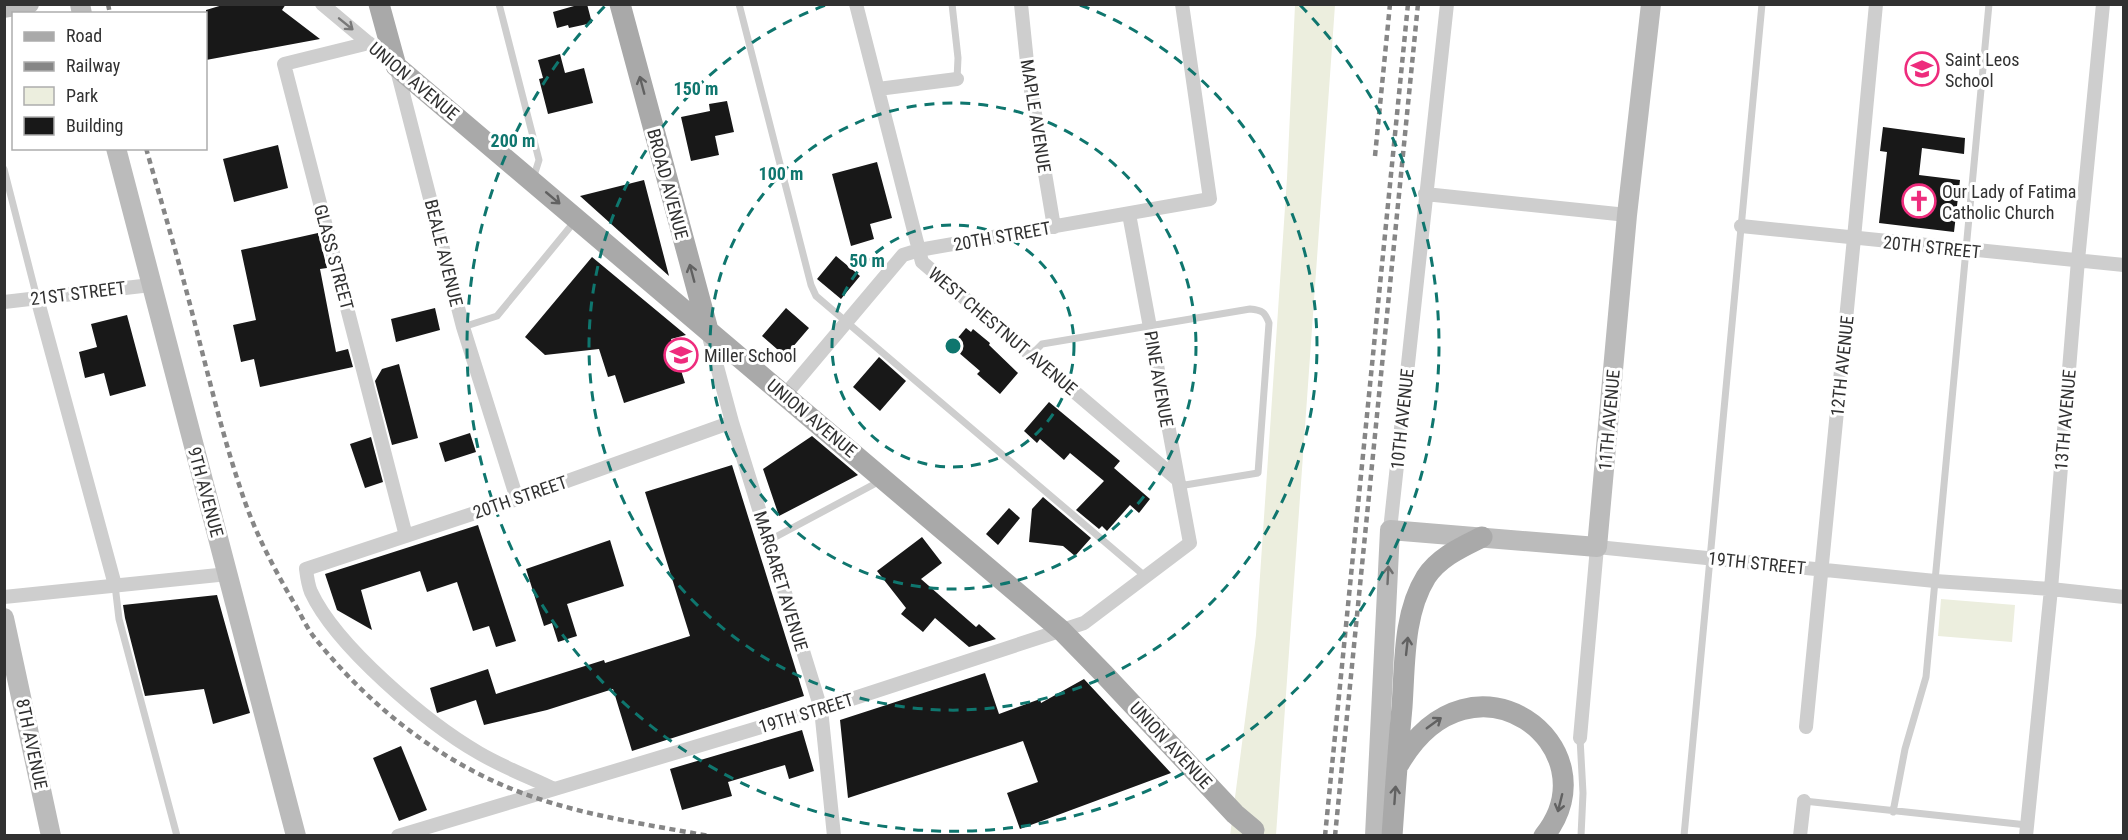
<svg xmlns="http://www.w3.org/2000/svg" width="2128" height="840" viewBox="0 0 2128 840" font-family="'Roboto Condensed',sans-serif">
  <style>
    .green { fill: #eceede }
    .building { fill: #181818 }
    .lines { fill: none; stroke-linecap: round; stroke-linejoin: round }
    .lane { stroke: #cecece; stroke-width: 7 }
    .street { stroke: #cecece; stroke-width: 14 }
    .secondary { stroke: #bbb; stroke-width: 20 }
    .primary { stroke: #a9a9a9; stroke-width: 21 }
    .rail { stroke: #868686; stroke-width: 4.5; stroke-dasharray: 6 4.5; stroke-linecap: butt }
    .oneway { stroke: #787878 }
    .oneway2 { stroke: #616161 }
    .oneway3 { stroke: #6f6f6f }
    .ring { fill: none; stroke: #0f766e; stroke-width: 3; stroke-dasharray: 10 8 }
    .labels { text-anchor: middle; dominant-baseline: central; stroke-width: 6; stroke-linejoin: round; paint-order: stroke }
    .poi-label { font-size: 18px; fill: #313131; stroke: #fff; text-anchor: start }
    .street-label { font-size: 18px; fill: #313131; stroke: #fff }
    .centre { fill: #0f766e; stroke: #fff; stroke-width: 3 }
    .ring-label { font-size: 18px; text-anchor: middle; font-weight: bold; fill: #0f766e; stroke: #fff; stroke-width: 6; stroke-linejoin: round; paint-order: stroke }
  </style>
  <rect width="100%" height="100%" fill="#fff"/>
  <path class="green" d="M1295,5h40l-59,830 -46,1 26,-201 31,-457z
    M1941,599l74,6 -3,37 -74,-6z"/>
  <path class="building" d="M226,4h60l-4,6 38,29 -114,21v-50z
    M581,4h6l5,19 -23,5 -1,-3 -11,3 -4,-16z
    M560,54l5,19 19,-5 9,35 -45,11 -9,-35 4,-1 -5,-18z
    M727,101l7,31 -19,4 4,19 -28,6 -10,-44 29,-6 -1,-7z
    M1883,127l82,11 -1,16 -42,-6 -3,27 41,5 -6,52 -75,-9 8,-71 -7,-1z
    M278,145l10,43 -54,14 -11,-43z
    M877,162l15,56 -22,6 4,15 -23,7 -19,-72z
    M644,180l25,96 -89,-80z
    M318,233l9,35 -7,1 16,83 12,-3 5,18 -93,20 -6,-28 -13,3 -8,-37 23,-5 -15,-70z
    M836,256l24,20 -19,23 -24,-20z
    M592,257l94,78 -15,4 14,44 -61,20 -9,-28 -7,2 -9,-28 -54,6 -20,-18z
    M435,308l5,22 -44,12 -5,-23z
    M786,308l23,20 -24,28 -23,-20z
    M127,315l19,71 -36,10 -6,-23 -19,5 -6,-26 18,-5 -6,-23z
    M966,328l5,4 2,-3 17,14 -1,2 29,28 -18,21 -23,-20 3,-3 -29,-25z
    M879,357l27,24 -26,30 -27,-24z
    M399,364l19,74 -26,7 -17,-64 7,-12z
    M1049,402l71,59 -6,7 36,31 -11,14 -9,-8 -23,26 -5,-5 -3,3 -23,-19 28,-29 -34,-28 -6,7 -24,-21 -3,4 -13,-12z
    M470,433l6,19 -31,10 -6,-19z
    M812,436l46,39 -79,41 -16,-47z
    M371,437l12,45 -18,6 -15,-44z
    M732,465l72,231 -172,55 -19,-62 -66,21 -63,15 -8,-25 -39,13 -7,-25 58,-19 8,25 108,-34 1,3 85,-27 -45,-144z
    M1043,497l48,41 -16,18 -12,-10 -34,-4 3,-33z
    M1009,508l11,10 -22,27 -12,-11z
    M478,525l38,116 -20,6 -7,-21 -16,5 -16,-49 -30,10 -7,-21 -59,19 11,40 -35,-20 -12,-36z
    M922,537l20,26 -21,16 55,48 3,-3 17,15 -27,8 -34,-29 -12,14 -22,-18 5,-6 -29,-37z
    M610,540l14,46 -57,18 10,32 -19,6 -6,-19 -8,3 -18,-57z
    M217,595l33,118 -37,11 -9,-35 -59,7 -20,-78 -2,-13z
    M985,673l14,41 41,-15 1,4 43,-24 87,94 -151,56 -13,-36 31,-11 -15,-41 -175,57 -8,-78z
    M802,730l12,41 -25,8 -4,-14 -57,17 4,14 -50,14 -12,-41z
    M401,746l26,64 -28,11 -26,-63z"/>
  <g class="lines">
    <path class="lane" d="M499,4l40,156 -6,19
      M739,4l72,281 5,11 330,281
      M952,4l6,54 -1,21
      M4,169l33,129
      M463,327l34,-11 78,-95
      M1031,355l11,-11 208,-35c12,1 15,3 19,14l-11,150 -73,12 -5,-4
      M768,541l112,-60
      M115,585l4,34 58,217
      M1580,738l3,55 -2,43
      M1804,801l223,24
      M1893,812l12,-63 21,-72 63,-673
      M1684,836l78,-832"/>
    <path class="street" d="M322,4l74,62 67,261 54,172
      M856,4l66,258 256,218
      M1021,4l7,68 26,155
      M369,43l-85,21 122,472
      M878,89l79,-10
      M1425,194l202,21
      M1741,226l383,39
      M37,298l78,287
      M4,302l147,-17
      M708,333l24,89 89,287 13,127
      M785,395l118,-140 16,-5 291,-51 -28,-195
      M1390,530l57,-526
      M4,597l224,-23
      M1806,727l48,-489 22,-234
      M1580,738l17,-191 338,34 116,8 73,8
      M554,789c-25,-12 -51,-22 -75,-36 -52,-30 -143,-107 -168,-161 -3,-7 -4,-15 -5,-23l211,-70 215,-77
      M398,836l423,-127 263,-86 106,-80 -61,-329
      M1800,836l4,-35
      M2026,836l25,-247 27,-329 25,-256"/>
    <path class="secondary" d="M80,4l2,10
      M4,8l25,-4
      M116,148l180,688
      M4,618l47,218
      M1375,836l15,-306 207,17 30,-332 24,-211"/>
    <path class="primary" d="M379,4l17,62 665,564 43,44 131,140 19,16
      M620,4l88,326
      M1399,764c73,-126 216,-17 145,72
      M1392,836c3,-43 6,-86 10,-129 3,-43 1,-93 24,-130 13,-20 36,-30 56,-40"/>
    <path class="rail" d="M108,4l2,10
      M146,148c17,60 35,120 50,180 15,58 29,117 49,174 13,37 32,72 52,106 5,9 10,20 17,29 47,59 105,108 173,141 70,34 147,44 222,58
      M1375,156l15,-152
      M1325,836l83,-832
      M1335,836l83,-832"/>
  </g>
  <defs><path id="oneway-shaft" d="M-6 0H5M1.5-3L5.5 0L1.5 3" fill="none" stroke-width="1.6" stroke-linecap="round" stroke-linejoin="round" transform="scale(1.5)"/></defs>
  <use class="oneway" href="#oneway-shaft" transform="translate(346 24) rotate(39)"/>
  <g class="oneway2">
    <use href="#oneway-shaft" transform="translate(642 85) rotate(-105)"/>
    <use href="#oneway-shaft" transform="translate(553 198) rotate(40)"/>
    <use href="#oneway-shaft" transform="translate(692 273) rotate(-105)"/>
    <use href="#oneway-shaft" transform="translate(1407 646) rotate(-84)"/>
    <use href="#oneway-shaft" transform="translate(1434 723) rotate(-36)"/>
    <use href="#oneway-shaft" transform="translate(1395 795) rotate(-86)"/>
    <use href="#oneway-shaft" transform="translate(1560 803) rotate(104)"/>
  </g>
  <use class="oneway3" href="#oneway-shaft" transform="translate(1388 575) rotate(-87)"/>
  <g class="ring">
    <circle cx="953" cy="346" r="121"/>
    <circle cx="953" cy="346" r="243"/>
    <path d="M1080 5A364 364 0 1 1 826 5"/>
    <path d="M1300 5A486 486 0 1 1 606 5"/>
  </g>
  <defs>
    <symbol id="school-ring" viewBox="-11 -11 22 22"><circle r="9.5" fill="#fff" stroke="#ee2c7d" stroke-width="1.5"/><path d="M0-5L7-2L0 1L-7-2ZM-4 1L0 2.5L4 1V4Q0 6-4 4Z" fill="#ee2c7d"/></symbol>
    <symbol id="church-ring" viewBox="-11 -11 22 22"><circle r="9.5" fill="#fff" stroke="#ee2c7d" stroke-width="1.5"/><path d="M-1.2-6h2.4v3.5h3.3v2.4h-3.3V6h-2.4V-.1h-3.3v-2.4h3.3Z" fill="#ee2c7d"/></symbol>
  </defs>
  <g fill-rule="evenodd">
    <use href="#school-ring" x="1903" y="50" width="38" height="38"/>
    <use href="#church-ring" x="1900" y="182" width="38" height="38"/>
    <use href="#school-ring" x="662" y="336" width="38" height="38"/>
  </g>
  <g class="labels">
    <g class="poi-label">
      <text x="1945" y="59">Saint Leos<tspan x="1945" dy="21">School</tspan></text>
      <text x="1942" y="191">Our Lady of Fatima<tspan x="1942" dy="21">Catholic Church</tspan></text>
      <text x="704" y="355">Miller School</text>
    </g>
    <g class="street-label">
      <text transform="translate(414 81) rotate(40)">UNION AVENUE</text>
      <text transform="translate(1036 116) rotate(81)">MAPLE AVENUE</text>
      <text transform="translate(668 184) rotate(75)">BROAD AVENUE</text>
      <text transform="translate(1002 236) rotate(-10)">20TH STREET</text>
      <text transform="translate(1932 247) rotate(6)">20TH STREET</text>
      <text transform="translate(444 253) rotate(76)">BEALE AVENUE</text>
      <text transform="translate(334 257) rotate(75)">GLASS STREET</text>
      <text transform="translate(78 293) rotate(-7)">21ST STREET</text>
      <text transform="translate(1003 331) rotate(40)">WEST CHESTNUT AVENUE</text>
      <text transform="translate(1842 366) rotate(-84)">12TH AVENUE</text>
      <text transform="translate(1159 379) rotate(80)">PINE AVENUE</text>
      <text transform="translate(812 418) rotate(40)">UNION AVENUE</text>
      <text transform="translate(1402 419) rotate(-84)">10TH AVENUE</text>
      <text transform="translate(1609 420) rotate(-85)">11TH AVENUE</text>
      <text transform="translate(2065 420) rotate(-85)">13TH AVENUE</text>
      <text transform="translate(206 492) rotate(75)">9TH AVENUE</text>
      <text transform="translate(520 497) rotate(-19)">20TH STREET</text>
      <text transform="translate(1757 563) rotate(6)">19TH STREET</text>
      <text transform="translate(781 581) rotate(73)">MARGARET AVENUE</text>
      <text transform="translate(806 713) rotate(-17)">19TH STREET</text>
      <text transform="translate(32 744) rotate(78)">8TH AVENUE</text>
      <text transform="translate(1171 745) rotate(47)">UNION AVENUE</text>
    </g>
  </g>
  <circle cx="953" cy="346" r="9" class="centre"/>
  <g class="ring-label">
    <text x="696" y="95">150 m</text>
    <text x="513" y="147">200 m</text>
    <text x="781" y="180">100 m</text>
    <text x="867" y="267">50 m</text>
  </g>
  <rect width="2128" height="840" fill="none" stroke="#313131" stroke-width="12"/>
  <rect x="12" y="12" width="195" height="138" fill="#ffffff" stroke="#adadad" stroke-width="1.5"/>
  <rect x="24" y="32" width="30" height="9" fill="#a9a9a9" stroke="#adadad" stroke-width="1.5"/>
  <text x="66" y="42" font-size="18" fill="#313131">Road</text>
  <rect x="24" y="62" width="30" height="9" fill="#868686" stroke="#adadad" stroke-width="1.5"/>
  <text x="66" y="72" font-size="18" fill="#313131">Railway</text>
  <rect x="24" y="87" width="30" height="18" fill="#eceede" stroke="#adadad" stroke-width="1.5"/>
  <text x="66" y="102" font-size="18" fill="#313131">Park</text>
  <rect x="24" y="117" width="30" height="18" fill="#181818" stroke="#adadad" stroke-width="1.5"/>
  <text x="66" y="132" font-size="18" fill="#313131">Building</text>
</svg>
